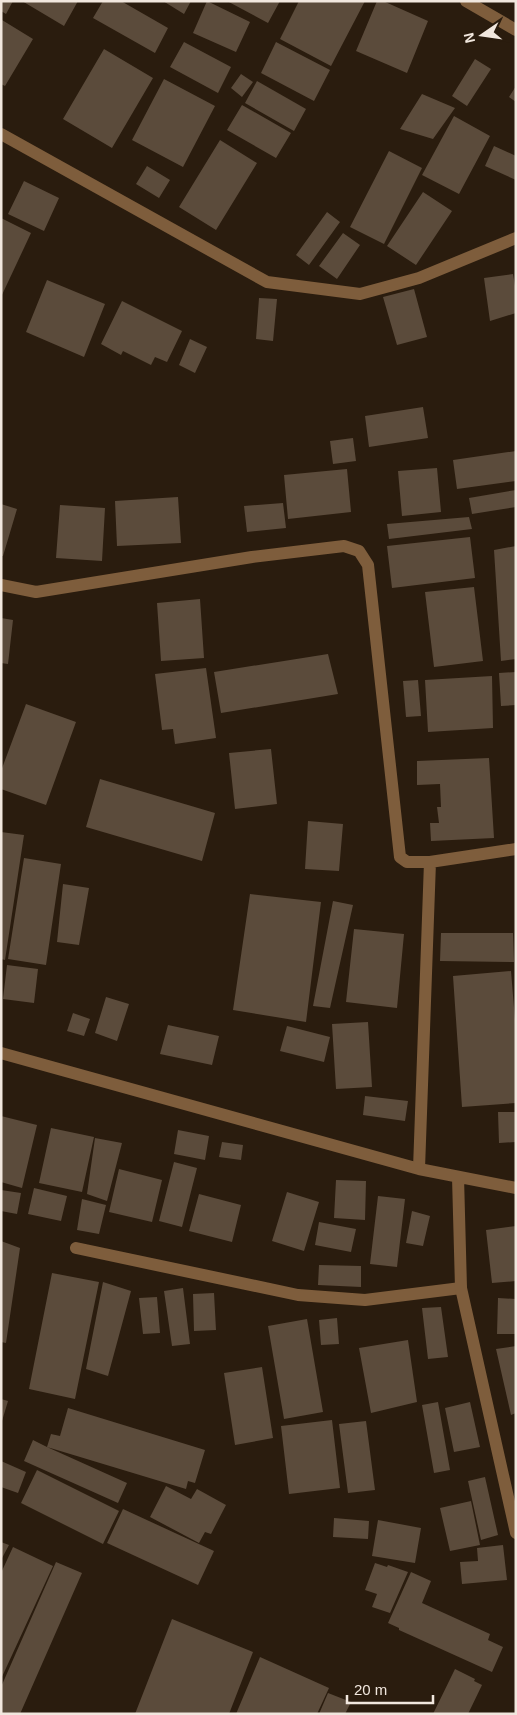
<svg xmlns="http://www.w3.org/2000/svg" width="517" height="1715" viewBox="0 0 517 1715" font-family="Arial,sans-serif">
  <style>
    .building { fill: #5b4b3b }
    .lines { fill: none; stroke-linecap: round; stroke-linejoin: round }
    .lane { stroke: #7e5d3c; stroke-width: 12 }
    .street { stroke: #7e5d3c; stroke-width: 12 }
  </style>
  <rect width="100%" height="100%" fill="#2a1c0e"/>
  <path class="building" d="M1,1h12l-7,13 -5,-3z
    M22,1h56l-14,25z
    M103,1h18l47,27 -13,25 -62,-35z
    M163,1h28l-7,13z
    M207,1l43,21 -14,30 -43,-19z
    M227,1h53l-12,22z
    M299,1h66l-34,65 -51,-27z
    M377,1h6l45,20 -21,52 -51,-22z
    M2,20l31,19 -28,47 -4,-2z
    M184,42l47,25 -13,26 -48,-26z
    M276,42l54,28 -16,31 -53,-28z
    M104,49l49,29 -41,70 -49,-29z
    M475,59l16,10 -24,37 -15,-10z
    M241,74l12,8 -11,15 -11,-9z
    M164,79l51,27 -32,61 -51,-27z
    M257,81l49,28 -12,22 -49,-28z
    M516,86v16l-7,-5z
    M422,94l33,14 -22,31 -33,-10z
    M242,105l49,28 -15,25 -49,-28z
    M454,116l36,20 -31,58 -37,-19z
    M220,140l37,23 -41,67 -37,-23z
    M494,146l22,10v24l-31,-14z
    M389,151l33,17 -38,76 -34,-17z
    M147,166l23,14 -11,18 -23,-14z
    M24,181l35,17 -15,33 -36,-17z
    M423,192l29,19 -36,54 -29,-19z
    M327,212l13,10 -31,43 -13,-10z
    M1,218l30,15 -30,64z
    M343,233l17,12 -23,34 -18,-13z
    M513,274l3,18v21l-26,8 -6,-43z
    M47,280l58,24 -21,53 -58,-25z
    M414,289l13,48 -30,8 -14,-48z
    M259,298l18,1 -4,42 -17,-2z
    M122,301l60,30 -15,31 -12,-5 -4,8 -28,-14 -2,4 -20,-11z
    M190,339l17,8 -12,26 -16,-8z
    M423,407l5,31 -59,9 -4,-31z
    M353,438l3,23 -23,3 -3,-23z
    M516,451v30l-59,8 -4,-29z
    M437,468l4,44 -39,4 -4,-45z
    M347,469l4,43 -63,7 -4,-44z
    M516,490v17l-44,7 -3,-16z
    M178,497l3,46 -64,3 -2,-45z
    M283,503l3,25 -39,4 -3,-26z
    M1,504l16,5 -14,47h-2z
    M60,505l45,3 -3,53 -46,-3z
    M469,517l3,12 -83,10 -2,-15z
    M470,537l5,41 -83,10 -5,-42z
    M516,546v113l-15,2 -7,-111z
    M474,587l9,74 -49,6 -9,-75z
    M200,599l4,59 -43,3 -4,-58z
    M1,618l12,2 -5,44 -7,-1z
    M328,654l10,40 -117,19 -7,-41z
    M206,668l10,70 -41,6 -2,-15 -11,1 -7,-56z
    M516,672v33l-15,1 -2,-33z
    M492,676l1,52 -65,4 -3,-52z
    M418,680l3,36 -15,1 -3,-36z
    M26,704l50,18 -30,83 -45,-16v-18z
    M271,749l6,55 -42,5 -6,-56z
    M489,758l5,80 -63,3 -1,-18h9l-2,-16h4l-1,-23 -23,1v-24z
    M100,779l115,34 -13,48 -116,-34z
    M308,821l35,3 -4,47 -34,-2z
    M1,832l23,3 -19,125 -4,-1z
    M24,858l37,6 -15,101 -38,-6z
    M63,884l26,4 -10,57 -22,-3z
    M250,894l71,8 -15,120 -73,-12z
    M333,901l20,4 -23,103 -17,-2z
    M354,929l50,5 -7,74 -51,-6z
    M441,933h72l1,29 -74,-1z
    M7,965l31,4 -4,34 -31,-4z
    M511,971l5,61v71l-54,4 -9,-131z
    M106,997l23,7 -12,37 -22,-8z
    M73,1013l17,6 -6,17 -17,-5z
    M368,1022l4,65 -36,2 -4,-65z
    M168,1025l51,11 -7,29 -52,-11z
    M287,1026l43,11 -6,25 -44,-11z
    M365,1096l43,5 -3,20 -42,-6z
    M498,1112h18v30l-17,1z
    M1,1116l36,9 -15,63 -21,-6z
    M51,1128l43,9 -12,55 -43,-9z
    M178,1130l31,6 -4,24 -31,-6z
    M95,1138l27,5 -15,58 -20,-7z
    M222,1142l21,3 -2,15 -22,-3z
    M174,1162l23,6 -15,59 -23,-6z
    M119,1169l43,11 -10,42 -43,-10z
    M336,1180l30,1 -1,39 -31,-2z
    M34,1188l33,8 -6,25 -33,-7z
    M1,1190l20,3 -4,21 -16,-3z
    M287,1192l32,10 -15,49 -32,-10z
    M199,1194l42,11 -9,37 -43,-11z
    M378,1196l27,3 -8,68 -27,-3z
    M82,1199l24,6 -7,29 -22,-4z
    M412,1211l18,5 -7,30 -17,-3z
    M319,1222l37,7 -5,23 -36,-7z
    M516,1226v55l-24,2 -6,-53z
    M1,1241l19,7 -14,95 -5,-1z
    M319,1265l42,1v21l-43,-2z
    M52,1273l47,9 -24,117 -46,-10z
    M103,1282l28,9 -23,85 -22,-7z
    M183,1288l7,56 -18,2 -8,-55z
    M214,1293l2,37 -22,1 -1,-37z
    M157,1297l3,36 -17,1 -4,-36z
    M498,1298l18,1v35h-19z
    M441,1307l7,50 -20,2 -6,-51z
    M337,1318l2,26 -18,1 -2,-25z
    M307,1319l16,93 -39,7 -16,-93z
    M408,1340l9,62 -46,11 -12,-65z
    M516,1346v67l-5,2 -15,-66z
    M262,1367l11,71 -38,7 -11,-72z
    M1,1399l7,2 -6,20h-1z
    M438,1402l12,68 -16,3 -12,-68z
    M470,1402l10,45 -26,5 -9,-44z
    M68,1408l137,42 -10,33 -7,-2 -2,8 -139,-42 80,36 -9,20 -94,-42 9,-21 14,7 4,-13 9,2z
    M332,1420l8,68 -51,6 -8,-68z
    M366,1421l9,69 -27,3 -9,-69z
    M1,1461l25,11 -8,21 -17,-6z
    M37,1470l82,41 -16,33 -82,-41z
    M485,1477l13,58 -17,5 -13,-59z
    M166,1486l25,13 6,-10 29,16 -15,29 -6,-2 -6,11 -49,-26z
    M471,1501l9,44 -30,6 -10,-43z
    M123,1509l91,42 -16,34 -91,-42z
    M334,1518l35,3 -1,18 -35,-2z
    M378,1520l43,8 -6,35 -43,-7z
    M1,1542l8,3 -8,15z
    M503,1545l4,35 -45,4 -2,-22 18,-1 -1,-13z
    M13,1547l40,19 -52,113v-106z
    M56,1562l26,11 -62,141h-19v-27z
    M375,1563l12,4 1,-2 20,7 -18,41 -18,-6 5,-13 -12,-4z
    M411,1572l20,9 -9,22 68,31 -2,6 15,7 -11,25 -93,-42v-2l-11,-5z
    M172,1619l81,33 -24,62h-94z
    M260,1657l69,31 -12,26h-81z
    M455,1669l20,10 -1,2 8,4 -14,29h-35z
    M328,1693l23,9 -6,12h-26z"/>
  <g class="lines">
    <path class="lane" d="M76,1248l222,47 67,5 96,-12"/>
    <path class="street" d="M466,1l50,29
      M1,134l266,148 93,12 59,-16 97,-40
      M1,585l35,7 216,-35 92,-11 15,5 9,14 32,292 7,5h23l86,-13
      M1,1053l418,116 97,19
      M419,1169l11,-307
      M458,1177l3,111 55,245"/>
  </g>
  <rect width="517" height="1715" fill="none" stroke="#f1e7de" stroke-width="5"/>
  <g transform="translate(482 35) rotate(257)" stroke="#2a1c0e" stroke-width="4" paint-order="stroke">
  <path d="M0-4L9 19L0 12L-9 19Z" fill="#f1e7de"/>
  <text y="-8" font-size="14" font-weight="bold" text-anchor="middle" fill="#f1e7de">N</text>
  </g>
  <path d="M347 1695v8h86v-8" fill="none" stroke="#f1e7de" stroke-width="2.5"/>
  <text x="354" y="1695" font-size="15" fill="#f1e7de" stroke="#2a1c0e" stroke-width="4" paint-order="stroke">20 m</text>
</svg>
